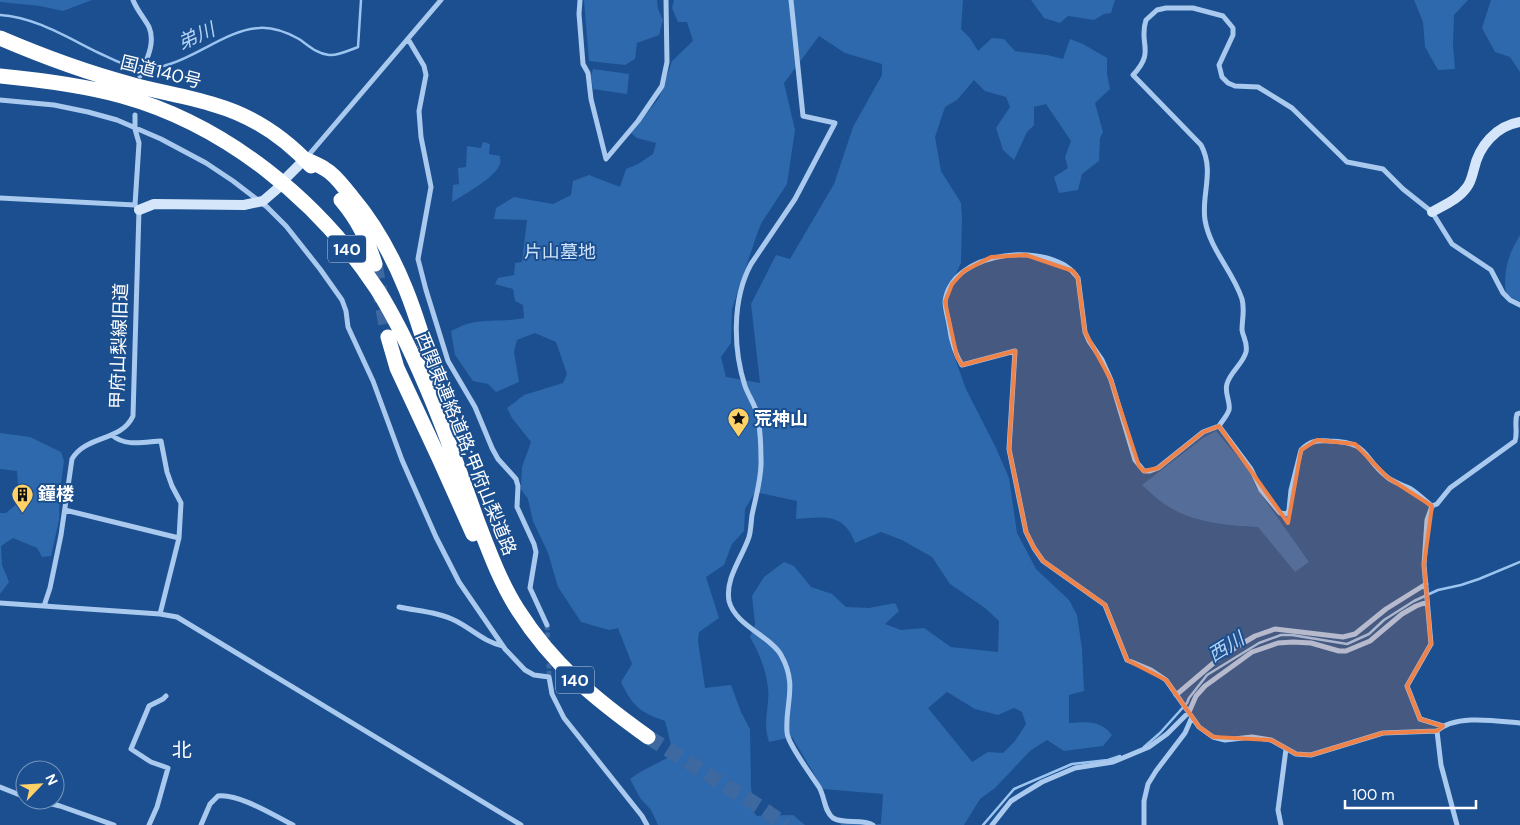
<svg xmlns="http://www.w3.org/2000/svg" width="1520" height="825" viewBox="0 0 1520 825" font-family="'DM Sans','Noto Sans JP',sans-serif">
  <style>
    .green { fill: #2e69ad; fill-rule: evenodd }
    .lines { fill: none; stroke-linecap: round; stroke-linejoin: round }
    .stream { stroke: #9cc4f0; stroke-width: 2.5 }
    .street-tunnel { stroke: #3d69a0; stroke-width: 5; stroke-dasharray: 5 2.5; stroke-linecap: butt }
    .highway-tunnel { stroke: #3d69a0; stroke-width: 15; stroke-dasharray: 15 8; stroke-linecap: butt }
    .street { stroke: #a9c9ee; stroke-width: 5 }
    .secondary { stroke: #d6e6fa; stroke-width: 10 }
    .highway { stroke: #fff; stroke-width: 15 }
    .marked { fill: #ee8249; fill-opacity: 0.2; stroke: #ee8249; stroke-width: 4; stroke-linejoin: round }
    .labels { text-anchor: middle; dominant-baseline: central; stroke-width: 4; stroke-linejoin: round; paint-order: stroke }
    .shield { fill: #1b4f8f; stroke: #bbcadd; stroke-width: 1 }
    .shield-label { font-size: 16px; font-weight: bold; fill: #fff }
    .street-label { font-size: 18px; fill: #fff; stroke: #1b4f8f }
    .park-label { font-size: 18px; fill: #cfe3fa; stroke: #1b4f8f }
    .poi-label { font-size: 18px; font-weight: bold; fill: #fff; stroke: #1b4f8f; text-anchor: start }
    .water-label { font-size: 19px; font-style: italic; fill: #b5d3f5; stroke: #1b4f8f }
    .quarter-label { font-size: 20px; fill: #fff; stroke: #1b4f8f }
  </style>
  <rect width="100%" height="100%" fill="#1b4f8f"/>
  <path class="green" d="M0,0h92l-29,11 -23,-5 -40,-4z
    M584,0h73l1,9 5,11 -4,15 -22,8 -2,16 -10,6 -36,-4z
    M674,0h289l-2,29 9,9 8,13 14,-13 12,1 11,12 32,4 16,4 7,-20 13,5 24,14v16l3,15 -15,14 8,29 -3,6 -1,23 -17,13 -4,16 -19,3 -5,-16 14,-9 -3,-11 6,-16 -25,-37 -12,3v18l-7,7 -13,28 -11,-10 -7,-22 14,-21 -4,-10 -21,-6 -11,-11 -17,20 -12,7 -10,30 6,34 20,32 1,15 -1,45 -19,42 9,43 15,41 30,59 13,30 8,55 19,36 33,31 8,15 5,34 2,42 -15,4v28c18,-1 31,-3 43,12l-9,11 -39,5 -17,-11 -17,11 -35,37 -15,11 -16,26h-123v-1h40l2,-30 -60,-5 -31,-52 -23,5c-7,-22 1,-34 -1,-54 -2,-18 -9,-36 -18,-51l5,-13 -3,-28 12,-19 20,-15 10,4 17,21 21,7 14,13 23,1 26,-5 4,8 -14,13 16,6 23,-2 27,19 47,5 1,-31 -14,-13 -35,-24 -18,-27 -30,-17 -21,-8 -26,11c-11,-31 -32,-26 -59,-24l1,-18 -42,-9 -10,17 -1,22 -12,13 -8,21 -18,12 13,41 -20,14 -1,9 7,47 26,-3 10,27 9,17 1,58 1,8 -6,8 11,13 36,-1 12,10h-147l-7,-15 -11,-12 -10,-19 10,-7 29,-15 3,-8 -7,-28c-25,-9 -32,-14 -44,-39l11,-18 -14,-36 -9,2 -28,-8 -23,-35 -10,-34 -15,-32 -5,-22 -7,-10 1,-22 9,-25 -19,-24 -5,-10 17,-13 39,-12 4,-9 -11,-32 -21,-9 -18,7 -3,12 5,30 -23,10 -8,-8 -15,-3 -18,-26 -4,-24c7,-3 13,-7 20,-8 17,-4 35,-1 53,-5l-1,-13 -8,-4 -2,-12 -18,-5 3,-6 16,-3 1,-12 7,-1 5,-42 -33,-1 2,-11 18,-11 39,7 18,-9 2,-14 16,-6 31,12 6,-18 12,-5 15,-10 3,-11 -19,-5 -6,-5 28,-35 13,-37 21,-20 -6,-19h-9l-6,-14zM819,36l26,17 37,11v11l-29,52 -19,57 -44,75 -14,-4 -25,49 9,79 -34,-6 -5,-20 10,-14 1,-34 26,-78 4,-9 25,-38 8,-54 -11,-47zM947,692l28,17 23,6 16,-7 8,4 4,12 -11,17 -12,12 -15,-1 -16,10 -44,-54z
    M1031,0h84l-4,13 -7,1 -10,6 -26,-4 -8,7 -16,-5z
    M1414,0h54l-14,15 -1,29 2,25 -17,1 -13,-23 -2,-25z
    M1491,0h29v72l-10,-15 -15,-5 -13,-24z
    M593,69l36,5 -2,20 -34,-5 -2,-13z
    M483,142l7,2 -1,10 11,2c0,3 1,5 0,8 -4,13 -36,31 -48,38l1,-17 6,-1 -1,-16 8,-1 1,-21 14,2z
    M1520,235v67l-14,-8c-3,-23 2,-39 14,-59z
    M1216,431l32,38 8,18 53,75 -14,10 -37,-45c-33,-2 -67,-4 -95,-24 -7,-5 -14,-12 -21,-18l61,-47z
    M0,433l30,4 31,15 3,9 -4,30 -1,29 -8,36 -9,1 -5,-9 -24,-10 -12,8 1,19 7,17 -9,12v-81h6l13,-11 -2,-31 -17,-2z"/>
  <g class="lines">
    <path class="stream" d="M0,15c35,2 68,23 99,38 11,5 23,12 35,14 45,9 84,-37 125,-39 13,-1 29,5 40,11 9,6 18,15 30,16 8,1 21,-5 29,-8l3,-47
      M1144,747l16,-14 27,-30 2,-5 18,-23 52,-32 22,-8h11l55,9 22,-10 15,-14 30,-19 24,-11 23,-5 18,-6 41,-17
      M983,825l31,-36 58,-25 36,-4 12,-4"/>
    <path class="street-tunnel" d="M547,625l1,20
      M549,656v21"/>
    <path class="highway-tunnel" d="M375,264l13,73
      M648,737l112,70 26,18"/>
    <path class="street" d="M133,0c4,10 11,18 16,27 7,16 -3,34 -9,49
      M580,0l-1,14 4,50 5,9 3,26 15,60 32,-38 24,-35 5,-24 -1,-62
      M791,0l12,116 32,7 -40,76 -44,65c-19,35 -18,85 -6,122 4,11 11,20 13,31 2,13 3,28 3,42 1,18 -5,37 -9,56 -1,7 -1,15 -3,22 -7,21 -24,41 -20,64 6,24 41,35 52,54 17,30 4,48 6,77 0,11 25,44 32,55 6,10 5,24 14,31 12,7 29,0 40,7
      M408,39l16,27 2,9 -7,36 2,26 10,50 -13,72 8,31 22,71 27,46 17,41 6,11 18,20 2,7 -1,21 17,37 2,8 -6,36 17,37
      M0,100l54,5 34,7 29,8 44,19 45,24 27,18 34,26 19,19 34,43 22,31 4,11 2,16 25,54 29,79 34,77 23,45 46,67 20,21 9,5 15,2 3,17 12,24 78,98 5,9
      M135,115v14l4,14 -4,62
      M307,157l134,-157
      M0,198l135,7 4,5 -6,206c-12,26 -47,19 -61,43l-11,76 -11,53 -6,18
      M1219,426l-16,6 -45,36 -8,3h-6l-9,-11 -24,-80 -9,-20 -13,-19 -4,-9 -7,-54c-25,-38 -127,-29 -133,24 0,7 3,16 4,23 2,14 5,28 13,40l53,-14 -6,98 17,83 8,16 9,13 62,44 22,55 24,10 15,10 33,47 14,10 12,3 27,-3 19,3 25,14 15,1 72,-22 54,-2c19,-17 59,-10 83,-8
      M112,435c13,12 32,7 49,6l6,31 5,14 9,17 -2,35 -19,76
      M1432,506c-7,-5 -13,-12 -21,-17 -7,-4 -17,-6 -24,-12 -26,-21 -17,-35 -58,-36 -12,-1 -19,0 -28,9l-10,40 -2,20 -2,4 -7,-1 -19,-23 -10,-21 -32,-43c3,-5 8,-10 10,-16 2,-8 -5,-17 -2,-26 3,-12 16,-20 19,-32 2,-9 -3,-15 -4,-22 0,-11 3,-20 0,-31 -9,-28 -32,-49 -37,-79 -4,-25 10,-49 -4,-75l-68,-70c23,-24 5,-31 13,-55l11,-10 9,-2h27l30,8 10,12v7l-14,30 3,12 6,6 7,3 23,1 34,21 55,54 36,7 20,20 29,23 20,32 39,26 12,23 7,7 10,5
      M65,510l114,28
      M0,603l160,11 17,3 344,208
      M399,607c18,4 40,5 57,14 16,8 28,21 47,25
      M1176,695l47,-40 32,-19 20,-7 68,8 12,-3 31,-25 40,-25
      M1443,726l-23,-7 -13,-33 24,-42 -7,-79 3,-45 5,-14 5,-2 13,-16 65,-47c3,-9 -1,-18 2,-27l3,-1
      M1437,731l4,34 16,60
      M0,787l25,10
      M36,800l24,6 54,19
      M149,825l8,-18 11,-39 -17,-6 -20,-13 18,-43 14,-7 3,-3
      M201,825l9,-21 8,-8c20,-3 57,20 75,29
      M992,825l19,-24 31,-19 33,-14 38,-6 36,-15 18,-13 22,-22 7,-16 9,-10 47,-34 26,-9 15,-1 18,1 28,8h7l24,-10 32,-27 14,-8 11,-4
      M1144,825v-24l4,-17 8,-13 29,-38 7,-16
      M1281,825l-3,-15 8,-61"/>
    <path class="secondary" d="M286,178l19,-19
      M139,210l15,-6 90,1 19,-4 14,-12
      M1432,212c12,-7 27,-13 35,-25 4,-5 5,-11 7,-18 5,-23 22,-43 46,-47"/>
    <path class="highway" d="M0,38c42,18 85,34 130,46 28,8 57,12 85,21 38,11 70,33 96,61
      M0,76c41,4 82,9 122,20 104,29 196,104 255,193 19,30 35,64 49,97 19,44 35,89 51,134 12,31 23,62 41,90 35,55 77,89 130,127
      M305,159c6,3 14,6 20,10 11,6 19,19 27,28 50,59 69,132 90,206
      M341,200c17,20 26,39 34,64
      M388,337l9,31 42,90 34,76"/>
  </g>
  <path class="marked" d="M1026,255l47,16 5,7 7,54 26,48 28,86 5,5 14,-3 45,-36 16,-6 69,97 13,-73 16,-10 38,4 32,33 45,29 -8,59 7,79 -24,42 13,33 23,7 -6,5 -54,2 -72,22 -15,-1 -25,-14 -58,-3 -14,-10 -33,-47 -39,-20 -22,-55 -62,-44 -9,-13 -8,-16 -17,-83 6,-98 -53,14 -5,-8 -12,-55 7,-18 12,-13 27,-14z"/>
  <defs>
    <symbol id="sight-pin" viewBox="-11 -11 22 30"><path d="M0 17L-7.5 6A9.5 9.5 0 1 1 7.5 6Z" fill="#ffd166" stroke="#1b4f8f"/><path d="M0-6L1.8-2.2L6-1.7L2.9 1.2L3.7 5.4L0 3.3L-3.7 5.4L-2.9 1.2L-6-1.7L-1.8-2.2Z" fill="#111"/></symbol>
    <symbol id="building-pin" viewBox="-11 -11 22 30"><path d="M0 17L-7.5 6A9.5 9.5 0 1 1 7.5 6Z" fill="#ffd166" stroke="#1b4f8f"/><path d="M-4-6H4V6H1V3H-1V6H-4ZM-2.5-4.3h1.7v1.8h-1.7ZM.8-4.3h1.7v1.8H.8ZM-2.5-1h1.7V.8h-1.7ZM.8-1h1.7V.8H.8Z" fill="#111"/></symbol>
  </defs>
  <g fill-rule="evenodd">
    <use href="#sight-pin" x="726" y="406" width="25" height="34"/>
    <use href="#building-pin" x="10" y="482" width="25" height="34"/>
  </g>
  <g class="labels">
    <g class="shield">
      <rect x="328" y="235.5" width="38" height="27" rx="4"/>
      <rect x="556" y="666.5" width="38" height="27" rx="4"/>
    </g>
    <g class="shield-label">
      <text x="347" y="249">140</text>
      <text x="575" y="680">140</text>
    </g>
    <g class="street-label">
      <text transform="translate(161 72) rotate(14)">国道140号</text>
      <text transform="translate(119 346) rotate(-88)">甲府山梨線旧道</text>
      <text transform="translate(466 444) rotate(68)">西関東連絡道路;甲府山梨道路</text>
    </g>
    <g class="park-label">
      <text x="560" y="252">片山墓地</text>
    </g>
    <g class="poi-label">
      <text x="754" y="419">荒神山</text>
      <text x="38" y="494">鐘楼</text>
    </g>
    <g class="water-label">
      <text transform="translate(196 36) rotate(-24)">弟川</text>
      <text transform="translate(1226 647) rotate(-32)">西川</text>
    </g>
    <g class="quarter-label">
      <text x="182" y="750">北</text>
    </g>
  </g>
  <g transform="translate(40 785) rotate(65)"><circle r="24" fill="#1b4f8f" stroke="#7695bc"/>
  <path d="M0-4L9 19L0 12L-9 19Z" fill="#ffd166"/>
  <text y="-8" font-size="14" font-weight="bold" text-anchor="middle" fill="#ffffff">N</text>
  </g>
  <path d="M1345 800v8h131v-8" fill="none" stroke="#ffffff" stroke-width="2.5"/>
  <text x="1352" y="800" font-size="15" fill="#ffffff" stroke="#1b4f8f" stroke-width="4" paint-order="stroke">100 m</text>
</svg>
